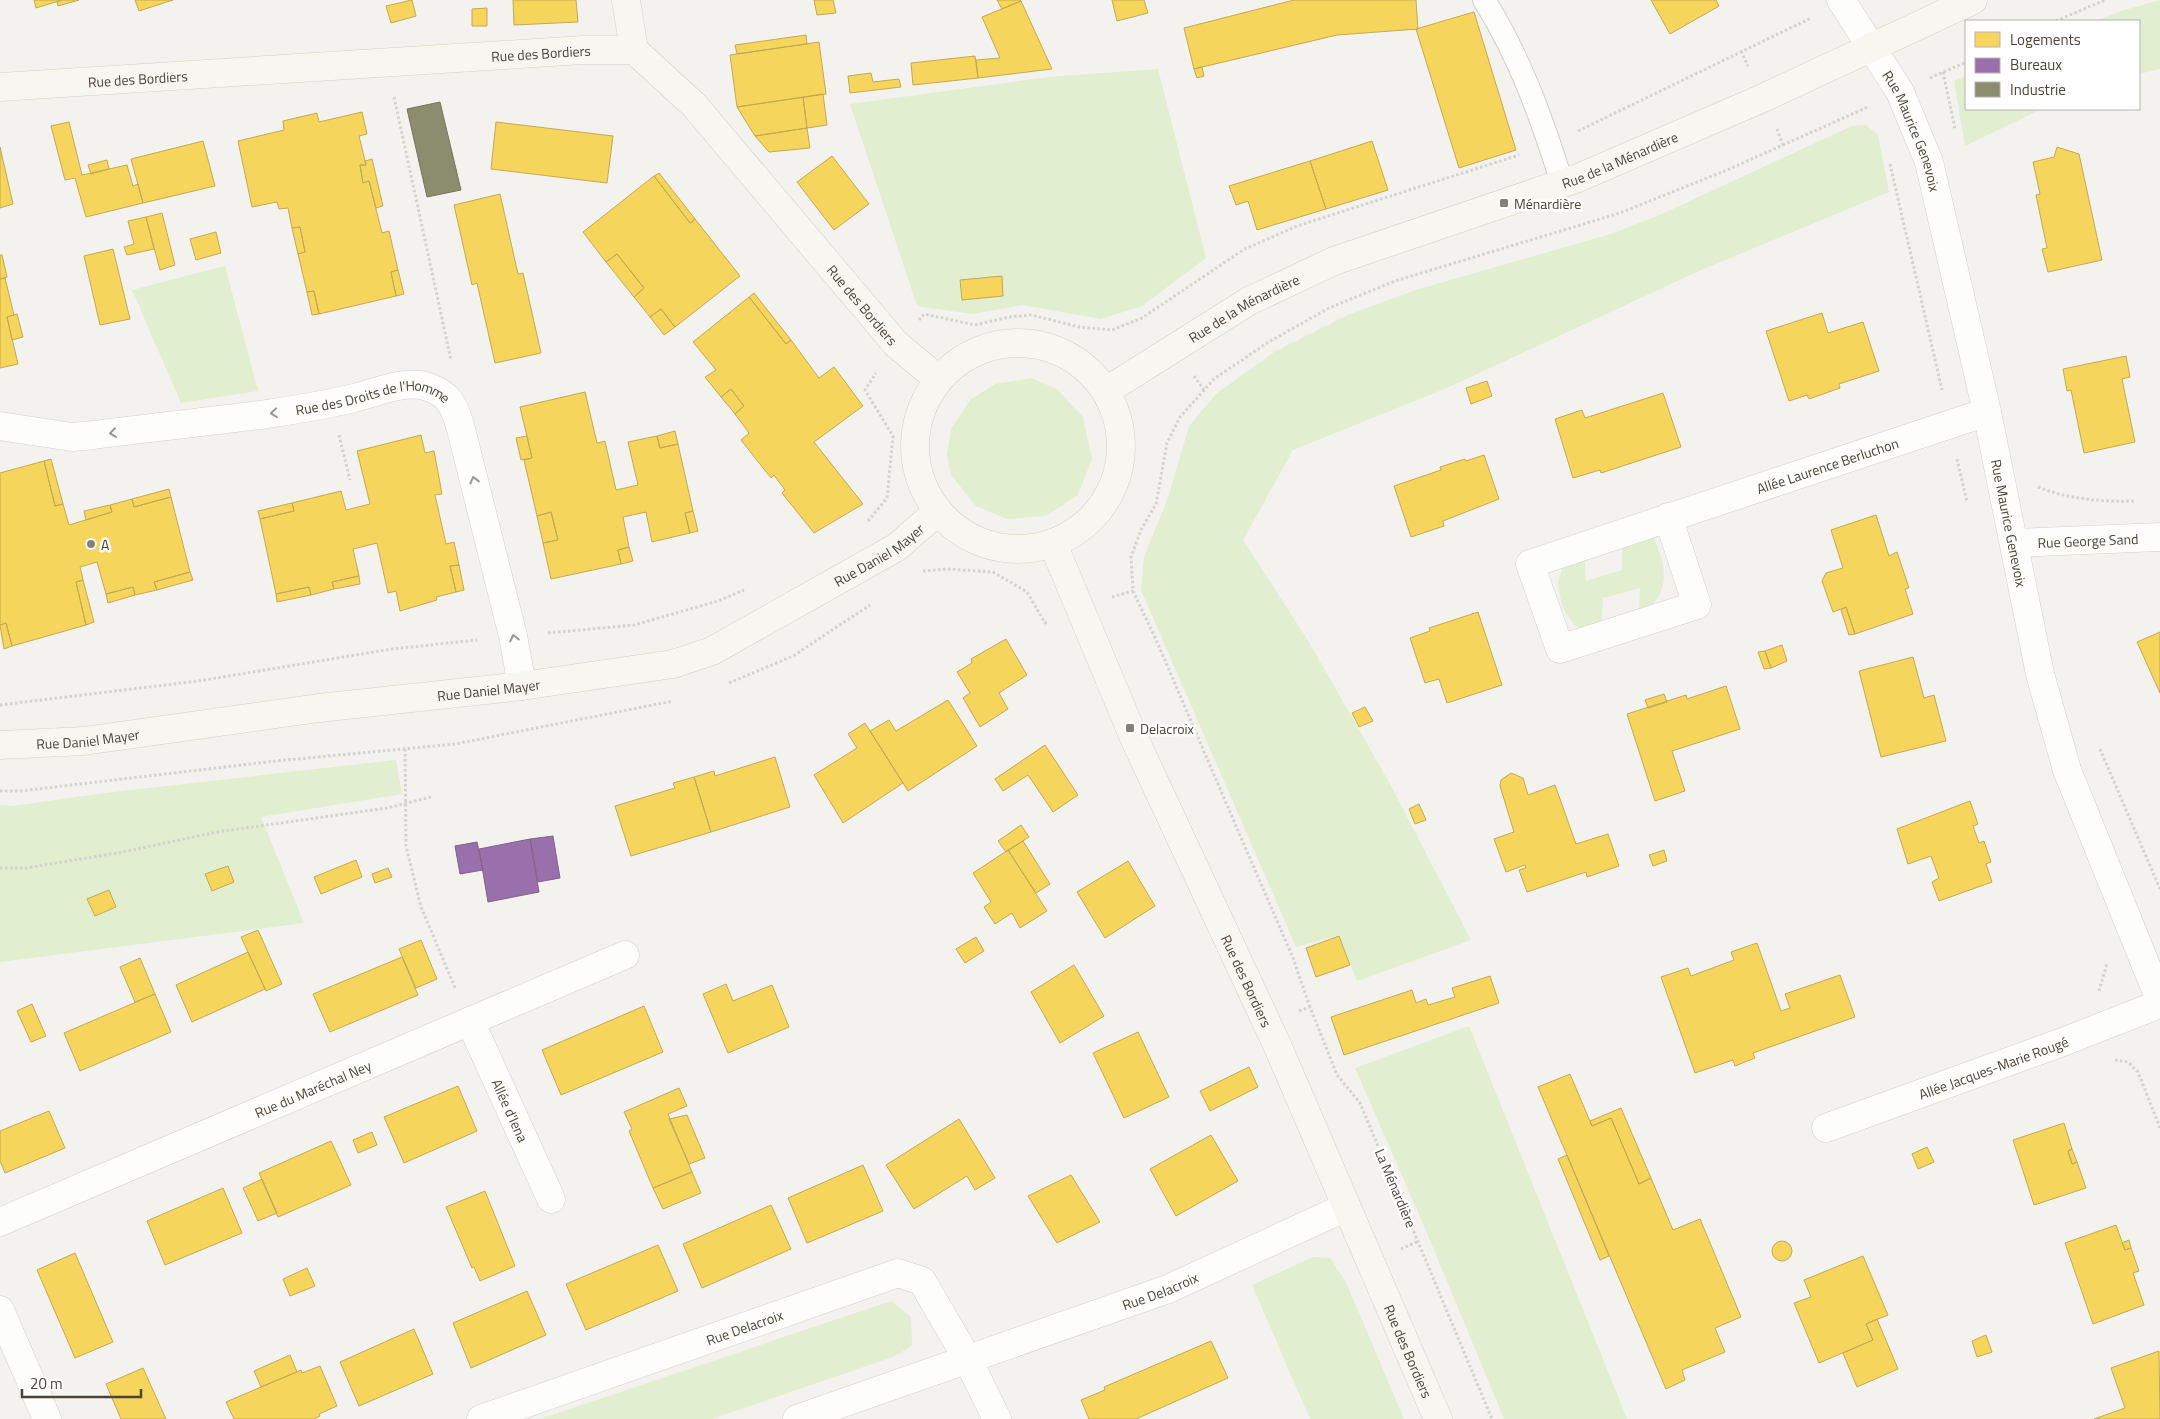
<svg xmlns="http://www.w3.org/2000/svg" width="2160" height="1419" viewBox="0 0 2160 1419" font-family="'Titillium Web',sans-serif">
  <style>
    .green { fill: #e1eecf }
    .homes { fill: #f6d55c; stroke: #c3aa52 }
    .offices { fill: #9970ab; stroke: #826389 }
    .industry { fill: #8c8c6e; stroke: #78765e }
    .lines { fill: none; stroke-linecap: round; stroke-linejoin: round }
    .lane-casing { stroke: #d2d0cb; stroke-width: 24 }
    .street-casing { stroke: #d2d0cb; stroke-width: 29 }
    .secondary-casing { stroke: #d3cfc5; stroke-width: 29 }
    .path { stroke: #d3d2cc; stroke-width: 3; stroke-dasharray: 2.5 2.5; stroke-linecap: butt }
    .lane { stroke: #fdfdfc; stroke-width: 22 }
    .street { stroke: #fdfdfc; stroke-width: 28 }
    .secondary { stroke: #f7f6f1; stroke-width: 28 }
    .oneway { stroke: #9b9791 }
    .poi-dot { fill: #868178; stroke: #fff; stroke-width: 2 }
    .labels { text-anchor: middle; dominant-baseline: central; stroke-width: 5; stroke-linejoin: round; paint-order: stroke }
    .street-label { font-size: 14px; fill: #4b4439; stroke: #fff }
    .poi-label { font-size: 14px; fill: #4b4439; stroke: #fff; text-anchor: start }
  </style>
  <rect width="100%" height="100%" fill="#f4f2ee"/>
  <path class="green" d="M2160,0v69l-21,5v-53h-43l25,-10z
    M1158,69l48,189 -64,48 -41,13 -79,-14 -50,9 -55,-8 -67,-202 199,-27z
    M1966,76v33h76l-77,37 -11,-65z
    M1866,125l12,10 11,57 -188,78 -254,118 -154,62 -50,90 66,102 80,140 82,158 -114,41 -18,-46 -43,12 -155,-357 3,-33 24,-59 21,-72 27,-32 58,-42 76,-38 66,-24 198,-57 50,-20 188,-87z
    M225,266l33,125 -77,12 -49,-113z
    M1031,378l26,11 26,28 9,42 -14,36 -32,21 -39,3 -31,-13 -25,-31 -4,-20 4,-26 19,-29 25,-16z
    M1653,536c14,29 19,61 -14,78l1,-26 -37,10 -2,27 -20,3 -7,-3 -12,-18 -4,-24 7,-24 19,-8 2,30 36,-11 1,-32z
    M396,760l6,34 -141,23 43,106 -304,39v-157l13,1 92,-13z
    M1469,1026l158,393h-123l-74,-179 -75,-172z
    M1313,1257l17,1 16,24 58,137h-94l-58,-134z
    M891,1301l20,16 1,29 -19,11 -181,62h-172z"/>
  <path class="homes" d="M34,0h28l-26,8z
    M62,0h17l-21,6 -1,-4z
    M135,0h38l-34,11z
    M412,0l4,16 -25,7 -5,-17z
    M513,0h63l2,22 -64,3z
    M814,0h19l3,13 -19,2z
    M997,0h23l1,1 -19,8z
    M1112,0h32l4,13 -31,8z
    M1294,0h122l2,29 -81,6 -143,34 -10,-41z
    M1651,0h65l3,6 -49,28z
    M1021,1l31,68 -74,9 -2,-18 24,-2 -18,-41z
    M487,8v18h-15v-17z
    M1474,12l42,138 -57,18 -43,-139z
    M806,35l1,9 -70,10 -2,-9z
    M819,42l7,52 -89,13 -7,-52z
    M975,56l3,22 -65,7 -2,-22z
    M1202,67l2,9 -7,2 -3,-9z
    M871,73l2,9 26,-3 2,8 -51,6 -2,-17z
    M823,94l4,31 -20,3 -4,-31z
    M803,97l4,31 -52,8 -18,-29z
    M362,112l5,22 -8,2 7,29h-6l3,18 6,-2 13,52 7,-2 9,39 -7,2 5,24 -77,18 -5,-23 -7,1 -9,-38 7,-2 -5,-25 -8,1 -4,-20 -9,1 -2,-7 -25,5 -14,-66 46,-11 -1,-9 34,-8 2,9z
    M69,122l13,53 45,-10 6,21 5,-2 5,19 -57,14 -11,-39 -10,2 -14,-54z
    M496,122l117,14 -6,47 -116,-14z
    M807,128l3,20 -41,4 -14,-16z
    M203,141l12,45 -72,17 -12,-44z
    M1372,141l16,49 -62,19 -16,-48z
    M0,147l13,57 -13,4z
    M2057,147l22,7 23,106 -54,12 -6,-23 5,-1 -11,-53 4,-1 -7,-32 21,-5z
    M832,156l37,48 -35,26 -37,-48z
    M372,159l11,47 -7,2 -7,-27 -6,2 -3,-18h6l-1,-4z
    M107,160l2,9 -18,5 -3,-9z
    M1310,161l16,48 -69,21 -9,-29 -12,4 -7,-19z
    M659,173l36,46 -5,4 -36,-47z
    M654,176l36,47 5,-4 45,57 -65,51 -14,-18 -11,8 -16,-20 10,-9 -27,-34 -11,8 -23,-30z
    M500,194l18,80 5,-1 18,80 -46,10 -18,-80 -5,2 -18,-80z
    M162,213l13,52 -15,5 -14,-53z
    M146,217l8,32 -27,6 -3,-8 10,-3 -6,-23z
    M300,227l5,25 -7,2 -6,-26z
    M216,232l5,21 -25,7 -6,-21z
    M113,249l17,70 -30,6 -16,-69z
    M617,254l27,34 -10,9 -28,-35z
    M0,255h2l5,22 -7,2z
    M398,270l6,24 -8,2 -5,-24z
    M1002,276l1,20 -41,4 -2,-20z
    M5,278l9,37 -7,2 11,47 -18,4v-89z
    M314,291l5,23 -7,1 -5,-23z
    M754,293l37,47 -5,4 -37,-47z
    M749,297l37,47 5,-4 28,38 15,-11 29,39 -49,36 49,62 -49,29 -32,-40 3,-3 -11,-15 -3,3 -30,-38 8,-7 -14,-19 9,-8 -13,-17 -10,8 -16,-20 11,-7 -23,-28z
    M661,309l14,18 -11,8 -14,-18z
    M1822,313l6,20 35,-11 16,49 -40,13 1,4 -31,11 -2,-4 -18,6 -23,-70z
    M17,314l6,23 -11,3 -5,-23z
    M2126,356l4,21 -8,2 13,63 -51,11 -13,-63 -4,1 -4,-22z
    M1487,381l5,15 -21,8 -5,-16z
    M731,389l13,17 -9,8 -14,-17z
    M585,392l12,51 8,-2 11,49 22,-5 -10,-43 29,-6 3,12 18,-4 15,67 -8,2 5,20 -38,9 -6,-30 -23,5 6,30 -11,3 3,14 -70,15 -8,-36 15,-3 -7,-28 -14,4 -13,-56 8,-2 -12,-51z
    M1663,393l18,54 -80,26 -1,-3 -27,8 -18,-59 27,-9 3,8z
    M675,431l3,13 -18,4 -3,-12z
    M421,435l4,18 9,-2 8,43 -7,1 11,49 8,-2 5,23 -9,1 6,26 -20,5 1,3 -37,11 -4,-20 -8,2 -11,-50 -24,6 6,27 -27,6 2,7 -23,6 -2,-8 -33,7 -16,-75 34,-8 -2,-8 49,-12 5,19 24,-6 -13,-53z
    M527,436l5,22 -11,2 -5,-22z
    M1484,455l15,44 -56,22 1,5 -33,11 -17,-51 47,-16 -1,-3 25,-8 1,2z
    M51,459l12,45 -8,2 -11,-45z
    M44,461l11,45 8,-2 6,21 43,-13 -2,-7 22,-6 2,8 37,-10 19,75 -36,10 3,8 -22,5 -2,-8 -27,7 -9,-32 -17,5 3,13 -7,2 10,43 -74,21 -6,-23 -6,2v-152z
    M169,489l2,8 -37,10 -2,-8z
    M292,503l2,8 -34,8 -2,-8z
    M110,505l2,7 -26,8 -2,-9z
    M693,511l5,20 -8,2 -5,-20z
    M551,512l7,28 -15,3 -6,-27z
    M1876,515l13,41 8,-4 12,36 -4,1 8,25 -58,20 -9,-27 -13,5 -11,-31 4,-8 17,-5 -12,-38z
    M629,547l4,14 -12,3 -3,-14z
    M459,565l5,25 -8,2 -6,-26z
    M190,572l3,8 -36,10 -3,-8z
    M359,576l1,8 -26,5 -2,-7z
    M83,580l11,42 -8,3 -10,-43z
    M133,587l2,8 -27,8 -2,-9z
    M309,587l2,8 -34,7 -1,-8z
    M1846,607l9,27 -6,1 -8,-25z
    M1478,612l24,73 -55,18 -8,-24 -14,4 -15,-45 20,-7 -1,-3z
    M6,623l6,23 -8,3 -4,-24z
    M2160,632v61l-23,-51z
    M1006,639l21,36 -28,18 9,16 -28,18 -17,-29 7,-5 -13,-21 15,-9 -1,-4z
    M1782,645l5,16 -16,7 -6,-17z
    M1765,651l6,17 -7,1 -6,-17z
    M1913,657l11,41 10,-3 12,46 -65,16 -22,-86z
    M1726,686l14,43 -68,22 13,40 -30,10 -28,-87 59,-19 1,4z
    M1664,694l3,8 -19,6 -3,-8z
    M948,700l29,46 -69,45 -38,-60 19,-11 7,11z
    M1365,707l8,14 -14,6 -7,-14z
    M865,723l38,60 -60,40 -29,-48 43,-27 -9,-14z
    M1045,745l33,50 -25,17 -25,-37 -25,16 -8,-12z
    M775,757l15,50 -79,25 -17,-55 20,-6 1,5z
    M1511,773l12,5 5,17 27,-10 21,59 32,-10 11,32 -32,11 -1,-5 -59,20 -8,-22 7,-2 -1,-3 -19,7 -12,-33 20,-7 -14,-46 1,-6z
    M694,777l17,55 -80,24 -16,-50 60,-18 -2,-5z
    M1970,801l8,23 -5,2 6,17 5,-2 7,21 -5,2 6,18 -53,19 -7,-19 7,-4 -8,-22 -23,8 -11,-35z
    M1419,804l7,16 -11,4 -6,-15z
    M1021,825l8,12 -23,15 -8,-11z
    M1023,841l27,43 -14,9 -28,-43z
    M1008,850l39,61 -27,17 -8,-15 -17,11 -11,-17 7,-5 -18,-29z
    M1664,850l3,11 -14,5 -4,-11z
    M356,860l6,17 -41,17 -7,-17z
    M1128,861l27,45 -50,32 -28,-46z
    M228,866l6,16 -22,9 -7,-17z
    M388,868l4,9 -17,6 -3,-9z
    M109,890l7,17 -21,9 -8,-17z
    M258,930l24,54 -16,7 -25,-54z
    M1339,936l11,29 -34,12 -10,-29z
    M976,937l8,14 -19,12 -9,-14z
    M421,940l16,39 -21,9 -17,-39z
    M1757,943l24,68 9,-3 -5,-14 55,-19 15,42 -102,36 2,5 -20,8 -2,-6 -38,13 -34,-96 27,-9 3,8 43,-16 -3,-8z
    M248,952l17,37 -73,33 -16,-37z
    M402,957l16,38 -88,37 -17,-38z
    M140,958l15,36 -20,8 -15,-35z
    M1074,965l30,51 -44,27 -29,-51z
    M1490,976l9,27 -155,52 -13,-38 81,-27 4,13 10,-4 2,6 27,-8 -3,-9z
    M726,984l7,17 39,-16 17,42 -61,26 -25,-59z
    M155,994l16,38 -91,39 -16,-38z
    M32,1004l14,32 -15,6 -14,-31z
    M644,1006l19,46 -102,43 -19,-45z
    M1138,1032l31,65 -45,21 -31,-65z
    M1249,1067l9,20 -48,24 -10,-20z
    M1570,1074l22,52 19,-8 28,66 12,-6 22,52 27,-11 41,98 -26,11 10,24 -43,18 3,10 -19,9 -128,-302z
    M458,1086l19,45 -73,32 -20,-46z
    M679,1088l8,18 -19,8 24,58 -39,16 -24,-57 3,-2 -8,-17z
    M1621,1108l30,70 -12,6 -28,-66 -19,8 -2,-5z
    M49,1111l16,37 -60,25 -5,-12v-30z
    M687,1115l18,43 -16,6 -20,-45z
    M959,1119l36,59 -20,12 -8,-14 -53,33 -28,-44z
    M2064,1123l8,26 -4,2 4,13 5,-2 9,26 -52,17 -21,-65z
    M372,1132l5,13 -19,8 -5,-13z
    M1211,1135l27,46 -62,35 -26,-47z
    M331,1141l20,44 -73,32 -19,-44z
    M1927,1147l7,15 -16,7 -6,-15z
    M2072,1149l5,13 -5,2 -4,-13z
    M1567,1155l42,101 -9,4 -42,-101z
    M863,1165l20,46 -76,32 -19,-45z
    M692,1172l9,21 -38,16 -10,-21z
    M1071,1175l29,47 -43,21 -29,-47z
    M262,1179l15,34 -19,8 -15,-33z
    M223,1188l19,45 -77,32 -18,-44z
    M485,1191l30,75 -35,15 -6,-14 -2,1 -26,-61z
    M771,1205l20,44 -89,39 -19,-44z
    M2116,1225l9,25 6,-2 8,23 -6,2 11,32 -51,19 -28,-81z
    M2129,1240l2,8 -6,2 -3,-7z
    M1772 1251a10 10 0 1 1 20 0a10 10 0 1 1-20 0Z
    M658,1245l20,46 -92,39 -20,-46z
    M75,1253l38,89 -38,16 -38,-88z
    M1863,1256l25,59 -22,9 7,16 -54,23 -25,-60 17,-6 -7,-17z
    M307,1268l8,18 -25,10 -7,-17z
    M527,1291l19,44 -75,33 -18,-45z
    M1877,1319l21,50 -41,18 -14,-34 30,-13 -7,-16z
    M414,1329l19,45 -74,32 -19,-44z
    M1986,1335l6,17 -15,5 -5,-16z
    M1211,1341l17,37 -92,41h-47l-8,-19 24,-10 -1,-3z
    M2159,1351l1,68h-66l31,-11 -14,-40z
    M290,1355l7,17 -36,15 -7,-16z
    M320,1366l17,40 -18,8 1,2 -6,3h-80l-8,-17 75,-32 1,3z
    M143,1368l23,51h-45l-15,-35z"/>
  <path class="offices" d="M553,836l7,42 -22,4 -8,-43z
    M530,839l9,53 -51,10 -9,-53z
    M477,842l6,28 -23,4 -5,-28z"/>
  <path class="industry" d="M440,102l21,88 -34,7 -20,-88z"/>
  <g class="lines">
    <defs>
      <path id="lane" d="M1484,0c36,57 58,119 78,183"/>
      <g id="street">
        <path id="s1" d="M1841,0l59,92 29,70 58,250 53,262 27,96 93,230"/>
        <path id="s2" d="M0,426l72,11 22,-2c86,-12 175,-17 260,-37 20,-5 50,-18 71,-12 26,8 29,20 36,43l52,207 9,50"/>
        <path id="s3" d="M1668,517l29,88 -137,44 -30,-85 457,-152"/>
        <path id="s4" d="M2014,543l146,-6"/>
        <path id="s5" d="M470,1021l81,178"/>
        <path id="s6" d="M1826,1128l234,-85 100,-39"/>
        <path id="s7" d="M0,1222l625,-267"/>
        <path d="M0,1310l47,109"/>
        <path id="s8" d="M481,1419l417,-146 24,8 46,79 29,59"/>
        <path id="s9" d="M797,1419l371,-130 178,-82"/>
      </g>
      <g id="secondary">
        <path d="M626,0l8,50"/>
        <path id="s10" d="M0,87l583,-37h51l60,55 202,239 42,35"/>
        <circle cx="1018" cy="446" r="103"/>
        <path id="s11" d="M1106,391l143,-90 85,-40 244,-83 185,-80 210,-98"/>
        <path id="s12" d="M1053,544l82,196 143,307 160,372"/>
        <path id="s13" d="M0,745l84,-4 235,-33 203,-22 151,-22 39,-13 185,-104 40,-35"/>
      </g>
    </defs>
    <use href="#lane" class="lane-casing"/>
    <use href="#street" class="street-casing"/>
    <use href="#secondary" class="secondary-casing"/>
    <path class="path" d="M2056,21l49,-21
      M1741,51l7,15
      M1943,72l12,57
      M1930,78l36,-16
      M394,97l57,263
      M1777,129l6,16
      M1578,131l233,-113
      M1890,164l52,226
      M919,320l5,-6 51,11 34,-8 23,-2 47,12 33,3 30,-12 101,-68 54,-24 222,-71
      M1194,376l10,14
      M339,435l11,45
      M1957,459l10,43
      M2038,487c30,12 63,15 96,14
      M868,521l19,-23 6,-62 -28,-46 11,-17
      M923,571l24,-2 46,3 34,20 18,31 3,-1
      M1112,597l21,-6
      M548,633l86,-8 84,-24 26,-11
      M729,683l64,-27 77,-51
      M0,705l198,-24 194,-32 85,-9
      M405,749l1,97 15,61 35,83
      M2100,749l60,140
      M0,791h20l256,-30 179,-17 218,-43
      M0,868h26l97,-16 94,-20 170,-24 44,-11
      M2099,991l8,-28
      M1310,1007l-17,-49 -51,-118 -84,-196 -25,-53 -2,-34 10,-27 15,-26 11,-61 13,-26 34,-38 53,-36 62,-35 66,-27 225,-68 107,-43 141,-63
      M1299,1011l11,-4 27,68 23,28 132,316
      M2115,1060l13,2 10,10 22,56
      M1401,1249l18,-8"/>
    <use href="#lane" class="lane"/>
    <use href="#street" class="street"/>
    <use href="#secondary" class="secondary"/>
  </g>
  <defs><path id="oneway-chevron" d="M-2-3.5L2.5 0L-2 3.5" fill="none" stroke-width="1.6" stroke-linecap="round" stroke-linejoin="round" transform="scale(1.25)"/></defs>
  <g class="oneway">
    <use href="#oneway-chevron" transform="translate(274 413) rotate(174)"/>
    <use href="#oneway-chevron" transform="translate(113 433) rotate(172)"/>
    <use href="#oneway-chevron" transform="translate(474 480) rotate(-104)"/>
    <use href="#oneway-chevron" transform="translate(514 638) rotate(-102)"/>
  </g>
  <g class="poi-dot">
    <rect x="1499" y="198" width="10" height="10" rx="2.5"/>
    <circle cx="91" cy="544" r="5"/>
    <rect x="1125" y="723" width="10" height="10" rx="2.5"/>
  </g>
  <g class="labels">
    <g class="street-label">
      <text stroke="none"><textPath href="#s10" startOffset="542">Rue des Bordiers</textPath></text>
      <text stroke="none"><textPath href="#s10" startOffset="138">Rue des Bordiers</textPath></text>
      <text stroke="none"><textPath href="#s1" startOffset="150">Rue Maurice Genevoix</textPath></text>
      <text stroke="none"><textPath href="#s11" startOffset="566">Rue de la Ménardière</textPath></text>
      <text stroke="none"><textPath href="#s10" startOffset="978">Rue des Bordiers</textPath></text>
      <text stroke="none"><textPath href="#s11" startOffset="161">Rue de la Ménardière</textPath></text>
      <text stroke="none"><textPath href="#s2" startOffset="378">Rue des Droits de l'Homme</textPath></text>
      <text stroke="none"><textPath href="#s3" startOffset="640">Allée Laurence Berluchon</textPath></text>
      <text stroke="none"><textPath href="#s1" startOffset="555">Rue Maurice Genevoix</textPath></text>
      <text stroke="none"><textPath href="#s4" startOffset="74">Rue George Sand</textPath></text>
      <text stroke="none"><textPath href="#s13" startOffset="912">Rue Daniel Mayer</textPath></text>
      <text stroke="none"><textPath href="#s13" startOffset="492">Rue Daniel Mayer</textPath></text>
      <text stroke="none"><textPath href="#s13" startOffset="88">Rue Daniel Mayer</textPath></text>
      <text stroke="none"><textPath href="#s12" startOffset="478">Rue des Bordiers</textPath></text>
      <text stroke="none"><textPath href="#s6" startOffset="178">Allée Jacques-Marie Rougé</textPath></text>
      <text stroke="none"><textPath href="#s7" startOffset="340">Rue du Maréchal Ney</textPath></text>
      <text stroke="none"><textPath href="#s5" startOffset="98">Allée d'Iena</textPath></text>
      <text transform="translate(1396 1188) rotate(67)">La Ménardière</text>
      <text stroke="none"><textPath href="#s9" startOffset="385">Rue Delacroix</textPath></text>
      <text stroke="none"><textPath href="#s8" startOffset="279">Rue Delacroix</textPath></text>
      <text stroke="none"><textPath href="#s12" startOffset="882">Rue des Bordiers</textPath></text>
    </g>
    <g class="poi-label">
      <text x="1514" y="203">Ménardière</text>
      <text x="101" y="544">A</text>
      <text x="1140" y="728">Delacroix</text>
    </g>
  </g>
  <rect x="1965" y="20" width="175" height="90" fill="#ffffff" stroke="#b7b4b0"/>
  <rect x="1975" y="32" width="25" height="15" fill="#f6d55c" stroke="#b7b4b0"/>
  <text x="2010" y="45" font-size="15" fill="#4b4439">Logements</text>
  <rect x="1975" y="58" width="25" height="15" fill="#9970ab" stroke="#b7b4b0"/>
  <text x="2010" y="70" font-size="15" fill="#4b4439">Bureaux</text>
  <rect x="1975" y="82" width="25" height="15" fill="#8c8c6e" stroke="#b7b4b0"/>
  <text x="2010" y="95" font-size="15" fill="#4b4439">Industrie</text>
  <path d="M22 1389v8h119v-8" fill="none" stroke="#4b4439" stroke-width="2.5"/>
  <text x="30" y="1389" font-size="15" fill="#4b4439" stroke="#ffffff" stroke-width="4" paint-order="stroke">20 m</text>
</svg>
